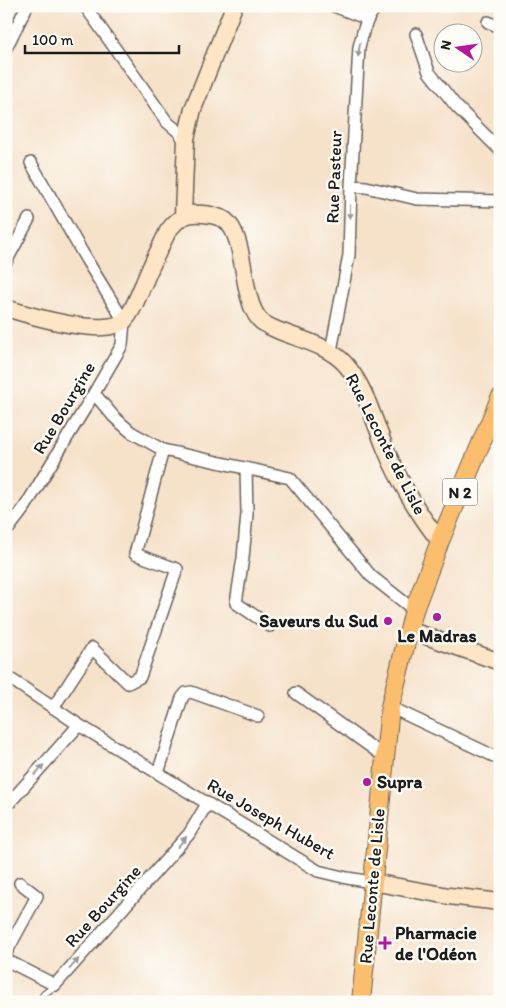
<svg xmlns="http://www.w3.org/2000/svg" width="506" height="1008" viewBox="0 0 506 1008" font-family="Itim,sans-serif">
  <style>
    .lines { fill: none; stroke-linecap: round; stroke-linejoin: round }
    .lane-casing { stroke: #686159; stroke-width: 8 }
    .street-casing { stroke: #686159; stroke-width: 14 }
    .secondary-casing { stroke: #686159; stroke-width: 19 }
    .primary-casing { stroke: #686159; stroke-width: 20 }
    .lane { stroke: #fff; stroke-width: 5.5 }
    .street { stroke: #fff; stroke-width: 11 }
    .secondary { stroke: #fde5c5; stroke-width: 16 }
    .primary { stroke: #fbbe6e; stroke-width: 18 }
    .oneway { fill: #999 }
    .poi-dot { fill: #b5179e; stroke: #fdfcf7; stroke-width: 2 }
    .labels { text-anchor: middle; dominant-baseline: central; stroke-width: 5; stroke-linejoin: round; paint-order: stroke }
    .shield { fill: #fdfcf7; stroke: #605f5e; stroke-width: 1 }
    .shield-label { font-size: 16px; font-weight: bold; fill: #1c1c1c }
    .street-label { font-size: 18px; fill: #1c1c1c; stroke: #fdfcf7 }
    .poi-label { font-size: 18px; font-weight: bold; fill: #1c1c1c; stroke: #fdfcf7; text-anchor: start }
  </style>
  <rect width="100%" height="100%" fill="#fdfcf7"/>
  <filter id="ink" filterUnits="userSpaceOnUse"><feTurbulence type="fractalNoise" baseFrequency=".02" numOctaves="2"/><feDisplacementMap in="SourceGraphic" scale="10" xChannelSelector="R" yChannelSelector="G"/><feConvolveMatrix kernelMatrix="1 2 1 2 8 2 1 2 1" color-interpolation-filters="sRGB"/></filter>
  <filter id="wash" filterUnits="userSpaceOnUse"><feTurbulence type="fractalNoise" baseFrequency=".0096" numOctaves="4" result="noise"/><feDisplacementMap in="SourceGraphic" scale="20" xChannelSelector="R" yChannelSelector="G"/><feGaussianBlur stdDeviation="1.12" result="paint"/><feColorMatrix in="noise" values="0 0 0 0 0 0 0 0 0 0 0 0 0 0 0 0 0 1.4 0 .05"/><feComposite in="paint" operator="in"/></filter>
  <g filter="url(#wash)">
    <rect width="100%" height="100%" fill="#f6e1c9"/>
  </g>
  <g filter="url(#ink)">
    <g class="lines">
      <defs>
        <path id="lane" d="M39,1002l5,-8 11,-8"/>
        <path id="street" d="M85,6l82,116 13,11 6,11
          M334,6l34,13
          M488,22l12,5
          M416,34l13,38 27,34 44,44
          M6,48l21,-42
          M351,186l15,1 51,12 83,2
          M6,262l23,-43
          M331,351l18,-96 2,-69 8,-139c4,-16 7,-29 18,-41
          M93,395l5,3 16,19 17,15 32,18 127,28 81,98 43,34
          M246,468l1,46 -4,44 -7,45 34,23
          M6,532l19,-25 68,-112 29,-50 2,-24 -38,-62 -55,-96
          M6,676l73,49 239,146 29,7 25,4
          M296,693l89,64
          M390,707l110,52
          M53,708l39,-60 36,35 12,-6 37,-108 -42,-15 28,-104
          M158,773l24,-75 4,-5 5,-1 67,24
          M6,798l4,4 69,-77
          M6,953l31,-57 -17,-13
          M6,960l49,25 134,-151 18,-30"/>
        <path id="secondary" d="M183,215l3,-76 7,-30 41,-103
          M6,308c22,7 101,31 119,12 9,-10 13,-25 19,-37 7,-18 16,-35 24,-52 10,-13 18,-19 35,-17 6,0 17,3 22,6 22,17 15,76 34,99 6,7 16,10 23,13 21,8 49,15 64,33 20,23 28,57 40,85 12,29 34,67 54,91
          M409,630l91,32
          M372,882l77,14 51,6"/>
        <path id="primary" d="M361,1002l29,-295 24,-97 26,-69 60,-143"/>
      </defs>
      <use href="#lane" class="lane-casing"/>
      <use href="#street" class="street-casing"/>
      <use href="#secondary" class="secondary-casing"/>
      <use href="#primary" class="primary-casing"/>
      <use href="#lane" class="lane"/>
      <use href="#street" class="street"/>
      <use href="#secondary" class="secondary"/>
      <use href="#primary" class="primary"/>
    </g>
    <defs><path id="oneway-solid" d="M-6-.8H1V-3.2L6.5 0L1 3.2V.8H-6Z" transform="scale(1.25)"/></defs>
    <g class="oneway">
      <use href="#oneway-solid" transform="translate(359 50) rotate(98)"/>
      <use href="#oneway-solid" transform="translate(350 212) rotate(91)"/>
      <use href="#oneway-solid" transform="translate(39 770) rotate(-48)"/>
      <use href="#oneway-solid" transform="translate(182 842) rotate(-49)"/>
      <use href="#oneway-solid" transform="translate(74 964) rotate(-48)"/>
    </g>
  </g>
  <g class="poi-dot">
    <circle cx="437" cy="617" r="5"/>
    <circle cx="388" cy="621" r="5"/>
    <circle cx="367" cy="782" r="5"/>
    <path d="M382.5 935.5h5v5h5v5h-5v5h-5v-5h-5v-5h5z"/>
  </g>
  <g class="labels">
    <rect class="shield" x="442.5" y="478.5" width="35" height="27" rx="4"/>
    <g class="shield-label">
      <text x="460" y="492">N 2</text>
    </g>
    <g class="street-label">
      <text transform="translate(334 177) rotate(-88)">Rue Pasteur</text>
      <text transform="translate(64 408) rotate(-59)">Rue Bourgine</text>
      <text transform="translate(386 444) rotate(63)">Rue Leconte de Lisle</text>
      <text transform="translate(271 819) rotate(30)">Rue Joseph Hubert</text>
      <text transform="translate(372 886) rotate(-85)">Rue Leconte de Lisle</text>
      <text transform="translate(103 906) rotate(-48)">Rue Bourgine</text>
    </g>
    <g class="poi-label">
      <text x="378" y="621" text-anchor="end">Saveurs du Sud</text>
      <text x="437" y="636" text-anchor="middle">Le Madras</text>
      <text x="377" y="782">Supra</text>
      <text x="395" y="933">Pharmacie<tspan x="395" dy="21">de l'Odéon</tspan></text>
    </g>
  </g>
  <rect width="506" height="1008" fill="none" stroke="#fdfcf7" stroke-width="25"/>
  <g transform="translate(458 48) rotate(283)"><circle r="24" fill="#fdfcf7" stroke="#a3a29f"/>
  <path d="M0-4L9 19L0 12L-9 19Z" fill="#b5179e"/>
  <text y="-8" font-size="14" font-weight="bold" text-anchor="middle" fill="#1c1c1c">N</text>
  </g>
  <path d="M25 45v8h154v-8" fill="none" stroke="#1c1c1c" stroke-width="2.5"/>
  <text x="32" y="45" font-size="15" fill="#1c1c1c" stroke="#fdfcf7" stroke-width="4" paint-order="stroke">100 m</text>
</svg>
